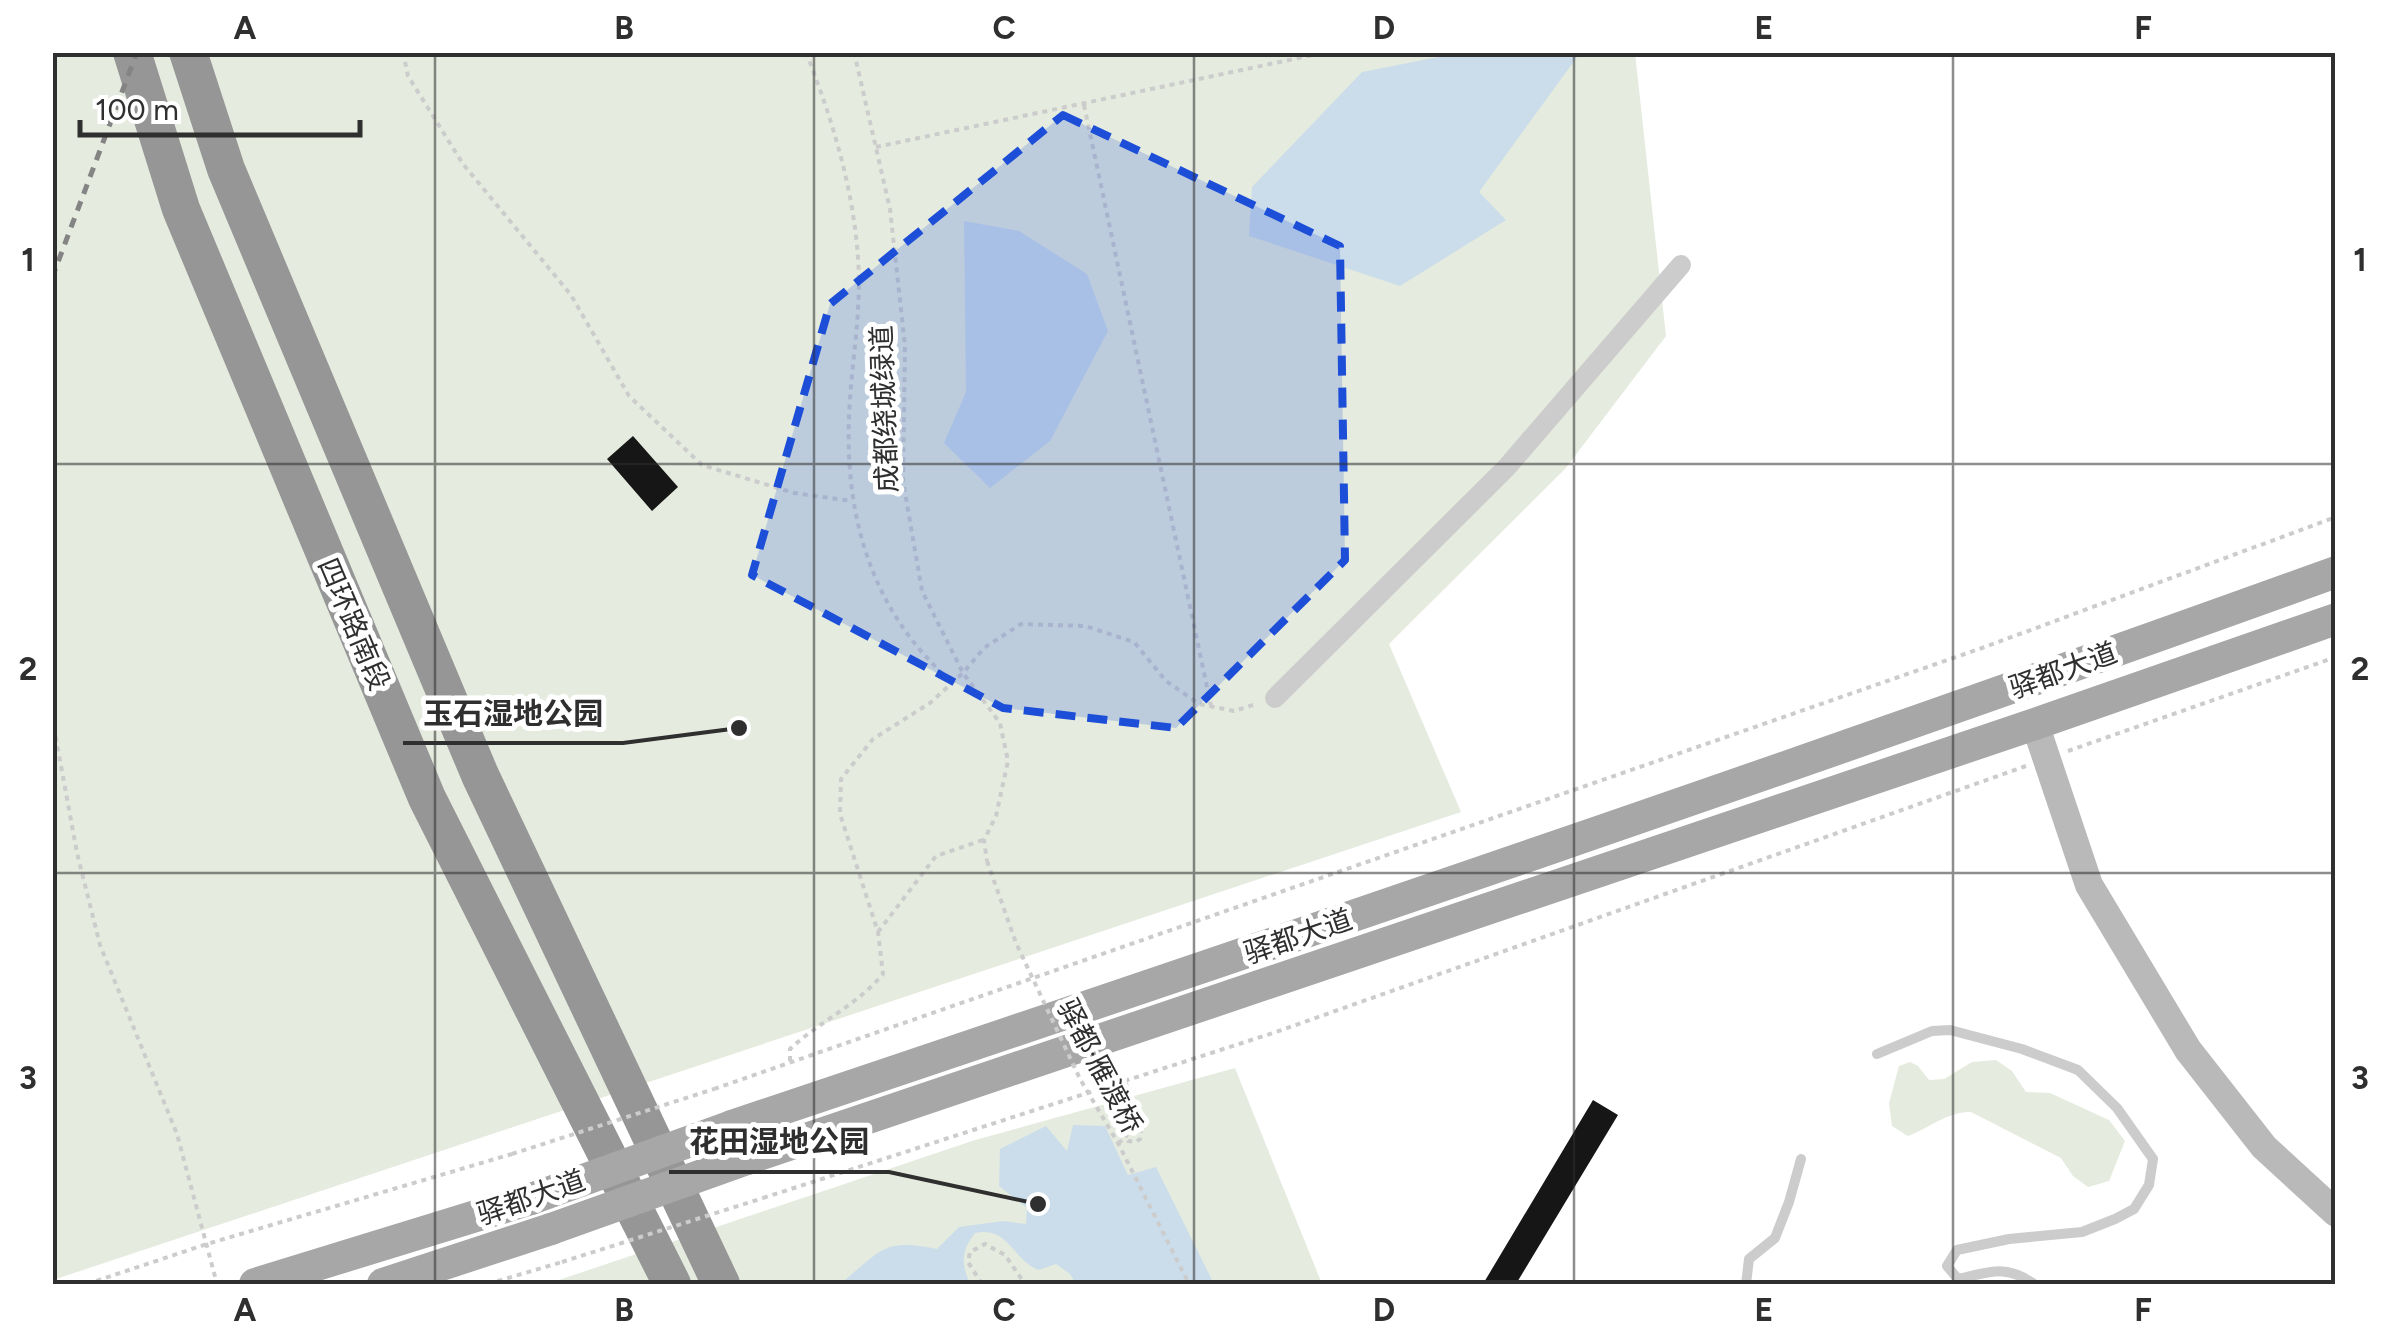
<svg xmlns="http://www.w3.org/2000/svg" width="2388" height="1337" viewBox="0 0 2388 1337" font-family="Figtree,'Noto Sans SC',sans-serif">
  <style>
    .green { fill: #e5ebde }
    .water { fill: #cbddea }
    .building { fill: #161616 }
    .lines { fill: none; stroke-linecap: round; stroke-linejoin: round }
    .path { stroke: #ccc; stroke-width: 4; stroke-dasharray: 5 5; stroke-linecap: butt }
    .lane { stroke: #ccc; stroke-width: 10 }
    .street { stroke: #ccc; stroke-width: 20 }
    .secondary { stroke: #b9b9b9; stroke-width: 28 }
    .primary { stroke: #a7a7a7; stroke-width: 32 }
    .highway { stroke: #969696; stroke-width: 38 }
    .rail { stroke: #848484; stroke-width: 5; stroke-dasharray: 10 8; stroke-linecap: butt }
    .path-bridge { stroke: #ccc; stroke-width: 4; stroke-dasharray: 5 5; stroke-linecap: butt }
    .primary-bridge { stroke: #a7a7a7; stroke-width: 32 }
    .marked { fill: #1d4ed8; fill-opacity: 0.2; stroke: #1d4ed8; stroke-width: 8; stroke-dasharray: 20 12; stroke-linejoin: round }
    .grid { fill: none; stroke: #2f2f2f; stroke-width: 2.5; stroke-opacity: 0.55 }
    .labels { text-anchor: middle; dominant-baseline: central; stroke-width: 10; stroke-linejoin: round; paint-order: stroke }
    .street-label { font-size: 28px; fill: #2f2f2f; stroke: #fff }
    .leader { fill: none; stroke: #2f2f2f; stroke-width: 4 }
    .callout-dot { fill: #2f2f2f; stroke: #fff; stroke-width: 4 }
    .callout-label { font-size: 30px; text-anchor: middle; font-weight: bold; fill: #2f2f2f; stroke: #fff; stroke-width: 10; stroke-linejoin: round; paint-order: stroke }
    .neatline { fill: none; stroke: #2f2f2f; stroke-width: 4 }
    .grid-label { font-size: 32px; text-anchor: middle; font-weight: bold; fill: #2f2f2f }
  </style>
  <rect width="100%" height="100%" fill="#fff"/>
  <path class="green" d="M52,53h1583l31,283 -101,133 -176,175 72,168 -1408,468z
    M1996,1060l16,11 14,21 24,1 59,27 16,21 -16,40 -21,6 -15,-11 -12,-18 -90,-46c-22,-1 -42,16 -63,24l-16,-10 -3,-23 10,-37 11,-4 8,4 11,14 15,-1 28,-17z
    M1235,1068l87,216h-775l425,-143z"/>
  <path class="water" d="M1459,53h121l-101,139 27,28 -106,66 -151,-50 3,-49 110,-115z
    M964,221l55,10 68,43 21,57 -58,110 -60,47 -46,-45 22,-51z
    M1073,1125l32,1 23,49 28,-8 56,113 -8,4h-128l-6,-10 -14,-10 -17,6c-27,-10 -30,-44 -64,-37 -14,18 -14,30 -5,51h-124l-1,-4c39,-33 41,-41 92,-31l22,-22 44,-6 23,3 1,-16 -28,-22 1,-37 46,-23 21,25z"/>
  <path class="building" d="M633,436l45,51 -26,24 -45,-52z
    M1593,1100l25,15 -102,169h-33z"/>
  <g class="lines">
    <path class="path" d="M403,52l5,24 55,88 108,131 58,101 73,69 92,28 58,8
      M806,52c26,67 47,134 52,206 4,54 -7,106 -9,159 -4,103 24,197 104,266
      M854,52l36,157 15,137 -2,135 19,110 41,82 37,50 8,38 -12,55 -12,24 3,21
      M1084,105l127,601
      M876,147l451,-95
      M52,717l25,136 23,92 77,189 40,150
      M2068,751l268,-94
      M878,932l58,-76 47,-16
      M790,1061v-12c30,-28 66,-43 93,-75l-5,-42 -38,-118 1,-35 32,-40 57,-36 33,-30 21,-25 37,-24 64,2 49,16 32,39 33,23 35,7 22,-7
      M1126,1083l12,41 -12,3 -2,9 4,5 8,1 4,-3 1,-8 -3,-4
      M714,1089l1268,-441 354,-131
      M763,1198l513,-166 750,-266
      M87,1284l120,-40 305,-90
      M488,1284l74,-22
      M982,1284l-14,-22 2,-10 15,-8 20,11 20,29"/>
    <path class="lane" d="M1877,1054l55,-23 18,-1 72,19 56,21 39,38 36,51 -4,26 -15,24 -19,10 -33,13 -73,7 -52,11 -10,16 11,13c32,-7 48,-15 76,5
      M1746,1284l3,-25 26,-21 14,-36 12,-43"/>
    <path class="street" d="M1275,698l232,-231 174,-202"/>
    <path class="secondary" d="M2035,724l54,161 99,165 76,97 72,66"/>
    <path class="primary" d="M732,1126c536,-180 1072,-362 1604,-554
      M747,1159l1288,-435 301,-105
      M255,1284l276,-85
      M383,1284l168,-55"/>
    <path class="highway" d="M132,52l49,157 246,589 245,486
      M188,52l38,117 254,606 241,509"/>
    <path class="rail" d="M52,278l85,-226"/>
    <path class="path-bridge" d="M987,861l29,82 64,136 38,64 71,141
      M1118,1143l8,-5 1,-10 11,-1
      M512,1154l202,-65
      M562,1262l201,-64"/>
    <path class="primary-bridge" d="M531,1199l201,-73
      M551,1229l196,-70"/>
  </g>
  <path class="marked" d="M1063,115l277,131 5,314 -169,168 -173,-20 -251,-133 78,-271z"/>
  <path class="grid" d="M435,52v1232M814,52v1232M1194,52v1232M1574,52v1232M1953,52v1232M52,464h2284M52,873h2284"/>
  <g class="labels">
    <g class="street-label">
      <text transform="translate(884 409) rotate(-92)">成都绕城绿道</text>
      <text transform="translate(354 624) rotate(67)">四环路南段</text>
      <text transform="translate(2063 670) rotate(-20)">驿都大道</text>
      <text transform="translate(1298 936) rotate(-19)">驿都大道</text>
      <text transform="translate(1100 1066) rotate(62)">驿都·雁渡桥</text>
      <text transform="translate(531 1197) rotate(-19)">驿都大道</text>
    </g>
  </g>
  <path class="leader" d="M739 728L623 743H403M1038 1204L889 1172H669"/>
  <g class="callout-dot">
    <circle cx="739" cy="728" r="10"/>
    <circle cx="1038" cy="1204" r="10"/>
  </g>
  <g class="callout-label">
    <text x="513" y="724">玉石湿地公园</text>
    <text x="779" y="1152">花田湿地公园</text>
  </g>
  <rect width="2388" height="1337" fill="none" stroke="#ffffff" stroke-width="110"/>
  <path d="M80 120v15h280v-15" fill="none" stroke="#2f2f2f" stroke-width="5"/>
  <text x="95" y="120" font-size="30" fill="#2f2f2f" stroke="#ffffff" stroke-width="8" paint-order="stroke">100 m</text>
  <rect x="55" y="55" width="2278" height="1227" class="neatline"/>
  <g class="grid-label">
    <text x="245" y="39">A</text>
    <text x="624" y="39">B</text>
    <text x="1004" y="39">C</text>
    <text x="1384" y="39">D</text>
    <text x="1764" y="39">E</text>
    <text x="2143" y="39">F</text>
    <text x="28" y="271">1</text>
    <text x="2360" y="271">1</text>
    <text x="28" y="680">2</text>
    <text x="2360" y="680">2</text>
    <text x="28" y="1089">3</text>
    <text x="2360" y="1089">3</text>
    <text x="245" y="1321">A</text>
    <text x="624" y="1321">B</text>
    <text x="1004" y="1321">C</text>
    <text x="1384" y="1321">D</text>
    <text x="1764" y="1321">E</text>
    <text x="2143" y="1321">F</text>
  </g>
</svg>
